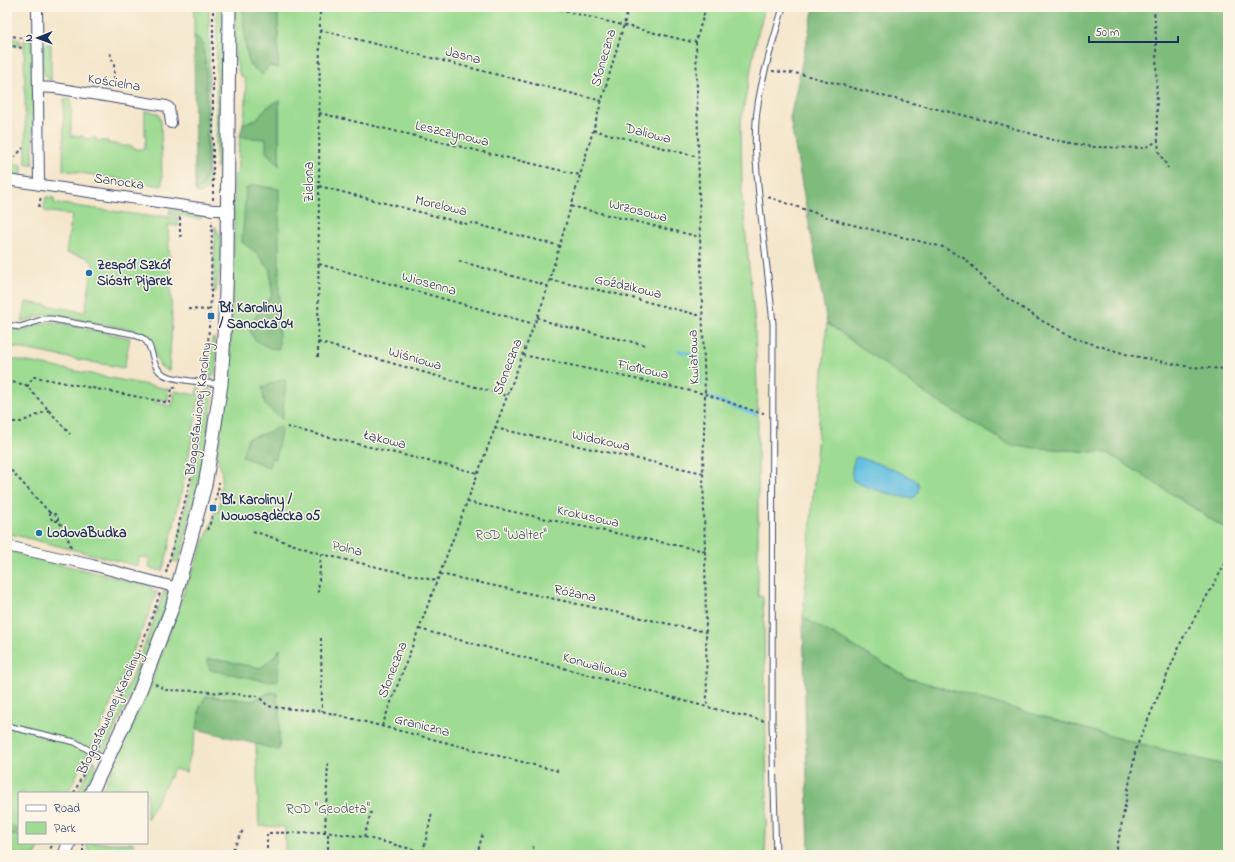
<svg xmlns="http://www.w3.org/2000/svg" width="1235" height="862" viewBox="0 0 1235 862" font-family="'Indie Flower',sans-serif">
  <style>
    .green { fill: #9ddc92; stroke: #5c8678; fill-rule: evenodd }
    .forest { fill: #7ebc7c; stroke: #4c766d }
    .water { fill: #63c0e1; stroke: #3f78a0 }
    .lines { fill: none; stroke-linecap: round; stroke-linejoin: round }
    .stream { stroke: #63c0e1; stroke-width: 3.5 }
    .service-casing { stroke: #3c4a6e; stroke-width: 7 }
    .minor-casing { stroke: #3c4a6e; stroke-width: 12 }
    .tertiary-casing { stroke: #3c4a6e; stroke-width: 15 }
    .path { stroke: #3c4a6e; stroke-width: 2; stroke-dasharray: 3 3; stroke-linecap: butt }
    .service { stroke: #fff; stroke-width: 5 }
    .minor { stroke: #fff; stroke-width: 10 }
    .tertiary { stroke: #fff; stroke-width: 13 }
    .poi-dot { fill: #1f6fb2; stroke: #fcf5e5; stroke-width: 1.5 }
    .labels { text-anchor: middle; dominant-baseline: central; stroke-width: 3; stroke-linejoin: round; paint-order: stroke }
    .street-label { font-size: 14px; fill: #1b2f5e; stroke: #fcf5e5 }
    .poi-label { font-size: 14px; font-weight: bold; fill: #1b2f5e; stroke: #fcf5e5; text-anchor: start }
    .park-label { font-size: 14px; fill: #3c5a6b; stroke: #fcf5e5 }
  </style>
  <rect width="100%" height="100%" fill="#fcf5e5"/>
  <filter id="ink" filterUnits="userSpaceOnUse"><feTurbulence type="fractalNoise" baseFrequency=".025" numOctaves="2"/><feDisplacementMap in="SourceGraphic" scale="8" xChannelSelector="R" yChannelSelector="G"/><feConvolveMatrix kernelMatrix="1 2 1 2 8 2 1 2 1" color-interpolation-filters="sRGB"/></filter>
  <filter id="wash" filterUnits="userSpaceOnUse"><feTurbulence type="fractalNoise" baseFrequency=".012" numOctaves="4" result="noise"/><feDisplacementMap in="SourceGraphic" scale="16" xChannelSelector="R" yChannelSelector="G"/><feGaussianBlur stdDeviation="0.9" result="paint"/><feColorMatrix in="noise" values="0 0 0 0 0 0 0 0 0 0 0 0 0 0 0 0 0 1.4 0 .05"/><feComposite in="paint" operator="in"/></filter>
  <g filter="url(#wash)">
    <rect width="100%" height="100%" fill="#f4e6ca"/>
    <path class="green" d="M194,7h15v175l-1,6 -7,6 -6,-3 7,-4 5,-14 -1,-104 -3,-26 -9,-8z
      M217,7h6l-1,160h-6z
      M235,7h8l2,34 4,23 20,2 9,2v-61h487l-8,30 -16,84 1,77 13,127 3,94v177l5,1 1,31 3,177 -2,50h-480v-28l-26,-1 -3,-82 23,5 1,-44h-3v-12h-9l-15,8 -47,-5 -6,10 -3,23 -11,43 -12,-3 -27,50v-26h-46l48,-104 36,-100 28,-69 2,-9 3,1 3,-13 -3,-2c5,-14 6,-26 -1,-39 5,-34 10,-68 12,-103 5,-59 5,-119 5,-179l3,-2 3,-37 26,2 13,26v-64l-13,7 -9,11 -14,5c3,-18 4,-28 2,-46l-5,-2 -5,-20zM253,185l27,114 -31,28 23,-33 -2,-24 -14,-18 -14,-10zM280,427l1,2 -5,30 -5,-1 -2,9 -26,-10 5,-19 16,-4zM274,657l-8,24 -58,-21h10l18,4 25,4z
      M7,37l13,3v5l-2,1 -11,-2z
      M24,40h8l1,125 -7,-1z
      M51,43v38c-11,-6 -8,-21 -8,-33l2,-3z
      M64,99l7,1v36h12l1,3 12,-1v3h12v3h12v2h12l1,3h12v-8h1v-5l-1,-1v-24l13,2 3,8 1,65 -99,-16z
      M11,163l11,2v10h-15v-9z
      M46,197l8,1v5l100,14 6,-1 18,2v8l-10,-1 4,96 -3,50 -9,-5 -11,-27 -11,-8 -83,-16h-12l-21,7 4,-20 59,10 8,-48 -6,-7 -21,-4 6,-38 -27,-4 -1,-4z
      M170,209l25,4 7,2 -1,4 -32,-5z
      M215,226c12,17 4,46 1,66h-2z
      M54,322l76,16 -6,30 -117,-22v-18l15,2 19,-7z
      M827,323l105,75 80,48 96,7 120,77v236l-111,-28 -209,-60 -105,-61z
      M214,338c2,13 4,25 0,37l-5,4 3,-40z
      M7,358l161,31v12l-11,-2 -1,4 16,3 2,-7v-8l22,4 1,-7h4l-16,88 -19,83 -4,12 -13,-3 1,-10 -11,-1 -1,9 -131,-33z
      M208,386l5,6v5l-7,47 -10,49 -17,69 -6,-1 17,-70 10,-48z
      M7,551l145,36v4l5,1 -9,24 -50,118 -13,24 -17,35h-49v40l-5,-6 -7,-3z
      M165,589l3,3c2,8 -4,19 -7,26 -15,45 -35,87 -55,130l-4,2h-4l39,-84z
      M94,760l2,5v4l-12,24h-7z
      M7,835h12v8h28l-2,2 -6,1 -3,9h-29z
      M86,843h48l-6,12h-38z"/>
    <path class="forest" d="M243,7h35v61l-9,-2 -7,9 -13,-11 -4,-23z
      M814,7h414v523l-120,-77 -96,-7 -80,-48 -105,-75 -37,-205z
      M194,35l9,8 3,26 1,104 -5,14 -7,4z
      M279,100v66l-13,-14v-13l-26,-2 3,-13 14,-5 9,-11z
      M253,185l26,4v160l-10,-1 -15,-9 -6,-12 24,-33 -2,-24 -14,-18 -14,-10 4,-53z
      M284,379l2,3 -4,37 -17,-14 -3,-18z
      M280,426l1,2 -5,31 -5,-1 -2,9 -27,-10 6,-19 16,-4z
      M803,617l105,61 209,60 111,28v89h-419z
      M280,649l-2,31 -12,1 -56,-11 -3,-11c18,1 36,6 54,9l13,-11z
      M268,693h9v11l3,1 -1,45 -82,-21 3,-23 6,-10 47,5z
      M7,824c6,2 11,5 12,11h-12z"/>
    <path class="water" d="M858,457c10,3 55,18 60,26 2,4 0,8 -1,12 -3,2 -5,4 -8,3 -7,0 -53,-13 -56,-18 -3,-6 0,-16 2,-22z"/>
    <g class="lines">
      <path class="stream" d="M679,351l19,5 2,28
        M708,397l47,17"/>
    </g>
  </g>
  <g filter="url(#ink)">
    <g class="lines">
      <defs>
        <path id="service" d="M7,325l13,2 24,-8h8l81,15c4,2 8,3 11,5 11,9 6,27 19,35 9,6 45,9 58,10
          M7,726l68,16 31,18
          M39,855h1
          M776,855l-4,-133 1,-398c-4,-43 -10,-86 -14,-129 -3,-31 -6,-60 -1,-91 5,-33 16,-65 25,-97"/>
        <path id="minor" d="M37,7l2,178
          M38,87l17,1 111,18 3,2 2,15
          M7,180l206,30h15
          M7,546l85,19 86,23"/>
        <path id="tertiary" d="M91,793l48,-100 33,-85 33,-123 7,-41 9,-60 4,-66 2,-57 2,-254
          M65,855l4,-12"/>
      </defs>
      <use href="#service" class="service-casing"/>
      <use href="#minor" class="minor-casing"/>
      <use href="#tertiary" class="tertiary-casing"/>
      <path class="path" d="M548,7l144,35 4,-1
        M706,7l-10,34 4,196 5,157 -2,79 2,78 2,156
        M1154,7l2,32 1,92 2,21 9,16
        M320,30l282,71
        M7,35l15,3
        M7,45l15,3
        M110,53l4,12v22
        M772,71l29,3 86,23 109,26 53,16 45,8 50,1 14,-7
        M319,113l261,62
        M593,130l106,27
        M10,162l13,-14
        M319,186l147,38 5,-1 89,23
        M768,197l77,26 98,24 22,12 37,36 42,27 36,18 49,15 61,12 38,2
        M213,200v-193
        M571,206l129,31
        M39,207l2,-11
        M180,217v19h5
        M459,261l89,25
        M319,264l215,60
        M550,280l63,13 89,23
        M188,309l22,1
        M537,317l17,7 92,21
        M318,342l189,54
        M523,355l182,39 52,18 7,1
        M318,357l2,-350
        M206,376l5,-81 1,-75
        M7,381l19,4 44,49
        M27,387l6,-10h2l135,26 2,-16 4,1
        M7,422h14l28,-12
        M287,427l191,46
        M495,428l208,45
        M7,466l43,47
        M467,502l108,23 130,26
        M58,521h-5l-3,-4v-4h4l4,5v3l6,7 8,22
        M207,530l4,-9 8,-36v-3
        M253,531l68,23 116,27
        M166,573l24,-91 9,-48 5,-44
        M440,574l266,58
        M318,593l3,-39
        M419,629l288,78 58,14
        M321,638l1,73
        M155,684l11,6 31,1 61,5 10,10 12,2 42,3 236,60
        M382,726l162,-427 85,-292
        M97,746c24,-50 46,-100 63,-153
        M74,793l16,-33
        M325,832l3,-69
        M364,837l7,-25
        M83,843v8l2,4
        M423,852l9,-39
        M48,854l5,-11
        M230,855l13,-25
        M267,855v-22l58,-1 39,5 71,18
        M328,855v-23
        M418,855l1,-4
        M477,855l6,-23
        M531,855l3,-10
        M1115,855l1,-2 20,-105 46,-108 46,-81"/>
      <use href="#service" class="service"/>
      <use href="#minor" class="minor"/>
      <use href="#tertiary" class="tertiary"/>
    </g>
  </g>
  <g class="poi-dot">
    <circle cx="89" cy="273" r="4"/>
    <rect x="207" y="312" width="8" height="8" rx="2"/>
    <rect x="209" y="504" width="8" height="8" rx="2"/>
    <circle cx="39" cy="533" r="4"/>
  </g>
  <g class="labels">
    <g class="street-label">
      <text transform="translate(463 56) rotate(14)">Jasna</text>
      <text transform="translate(604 58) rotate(-74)">Słoneczna</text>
      <text transform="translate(114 83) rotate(9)">Kościelna</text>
      <text transform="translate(452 134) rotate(13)">Leszczynowa</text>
      <text transform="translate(648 134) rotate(14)">Daliowa</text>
      <text transform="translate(119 182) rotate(8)">Sanocka</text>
      <text transform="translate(309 182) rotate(-90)">Zielona</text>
      <text transform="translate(441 206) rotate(13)">Morelowa</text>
      <text transform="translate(638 211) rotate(14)">Wrzosowa</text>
      <text transform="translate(429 284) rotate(16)">Wiosenna</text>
      <text transform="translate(628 287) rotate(13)">Goździkowa</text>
      <text transform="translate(694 357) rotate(-92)">Kwiatowa</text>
      <text transform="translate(415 359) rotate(16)">Wiśniowa</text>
      <text transform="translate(508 367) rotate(-69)">Słoneczna</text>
      <text transform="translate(643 370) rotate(12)">Fiołkowa</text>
      <text transform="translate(199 409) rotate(-83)">Błogosławionej Karoliny</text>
      <text transform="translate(385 440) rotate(14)">Łąkowa</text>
      <text transform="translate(601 441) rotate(12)">Widokowa</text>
      <text transform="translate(588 517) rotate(12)">Krokusowa</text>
      <text transform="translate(347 549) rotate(13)">Polna</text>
      <text transform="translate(575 594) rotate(12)">Różana</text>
      <text transform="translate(595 666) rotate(15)">Konwaliowa</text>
      <text transform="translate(393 670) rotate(-69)">Słoneczna</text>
      <text transform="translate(110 713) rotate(-65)">Błogosławionej Karoliny</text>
      <text transform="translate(422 726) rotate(14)">Graniczna</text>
    </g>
    <g class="poi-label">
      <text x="97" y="265">Zespół Szkół<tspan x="97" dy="16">Sióstr Pijarek</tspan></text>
      <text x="219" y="308">Bł. Karoliny<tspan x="219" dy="16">/ Sanocka 04</tspan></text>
      <text x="221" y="500">Bł. Karoliny /<tspan x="221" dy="16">Nowosądecka 05</tspan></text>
      <text x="47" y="533">LodovaBudka</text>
    </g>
    <g class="park-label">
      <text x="511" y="535">ROD "Walter"</text>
      <text x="328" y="809">ROD "Geodeta"</text>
    </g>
  </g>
  <rect width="1235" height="862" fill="none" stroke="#fcf5e5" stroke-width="24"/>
  <rect x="18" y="792" width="130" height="52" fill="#fcf5e5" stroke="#a2a6af"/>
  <rect x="26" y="805" width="20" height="6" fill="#ffffff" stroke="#a2a6af"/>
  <text x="54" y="812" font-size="12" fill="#1b2f5e">Road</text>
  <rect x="26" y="822" width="20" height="12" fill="#9ddc92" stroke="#a2a6af"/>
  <text x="54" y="832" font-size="12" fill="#1b2f5e">Park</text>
  <g transform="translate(38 38) rotate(269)" stroke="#fcf5e5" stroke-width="3" paint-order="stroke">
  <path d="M0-3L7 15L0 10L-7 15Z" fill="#1b2f5e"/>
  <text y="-6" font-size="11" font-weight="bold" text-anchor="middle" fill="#1b2f5e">N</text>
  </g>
  <path d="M1089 36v6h89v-6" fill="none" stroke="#1b2f5e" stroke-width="2"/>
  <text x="1095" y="36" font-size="12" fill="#1b2f5e" stroke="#fcf5e5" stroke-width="3" paint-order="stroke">50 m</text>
</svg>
